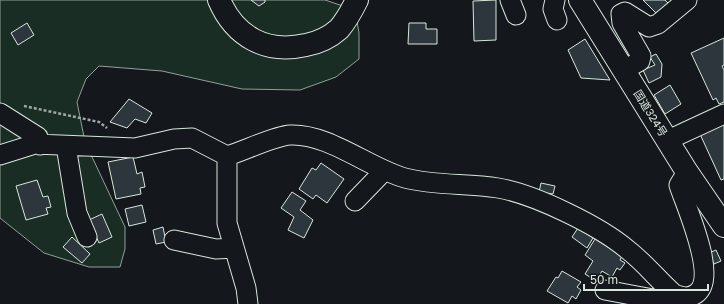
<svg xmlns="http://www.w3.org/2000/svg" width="724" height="304" viewBox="0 0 724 304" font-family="'Golos Text','Noto Sans JP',sans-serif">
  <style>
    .green { fill: #1a2d24; stroke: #939e99 }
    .building { fill: #2c363c; stroke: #d8e6dc }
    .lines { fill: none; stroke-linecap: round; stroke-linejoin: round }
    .minor-casing { stroke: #d8e6dc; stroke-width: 21 }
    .highway-casing { stroke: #d8e6dc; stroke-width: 24 }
    .path { stroke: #9da8a2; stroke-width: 2.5; stroke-dasharray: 3 2; stroke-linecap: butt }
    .minor { stroke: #14181c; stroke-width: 19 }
    .highway { stroke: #14181c; stroke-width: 22 }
    .labels { text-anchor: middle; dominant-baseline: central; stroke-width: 3; stroke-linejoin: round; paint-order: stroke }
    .street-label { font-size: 11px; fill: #d8e6dc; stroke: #14181c }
  </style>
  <rect width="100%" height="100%" fill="#14181c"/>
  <path class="green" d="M0,0h325l30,10 4,23v26l-23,18 -36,13 -58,-1 -80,-18 -63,-5 -13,13 -9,23 8,40 40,85v22l-5,18h-31l-45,-14 -44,-35z"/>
  <path class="building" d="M251,0h14v2l-6,4z
    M496,0v40l-22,1 -1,-40z
    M643,0h22l4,4 -11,11z
    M27,23l7,12 -16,10 -7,-12z
    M409,23h17v6h11v15h-29z
    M724,38v27l-2,1 2,4v32l-5,2 -3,-6 -3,2 -22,-47z
    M585,39l25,41 -29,-2 -13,-28z
    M656,54l6,10 -1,13 -12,6 -6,-13 12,-5 -5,-8z
    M670,85l11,19 -16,10 -11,-19z
    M129,99l23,14 -6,10 -11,-4 -8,9 -17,-6z
    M724,123v56l-3,1 -21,-46z
    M133,157l4,17 5,-2 3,15 -5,1 1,6 -25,5 -8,-37z
    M321,163l23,16 -17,24 -11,-8 -3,4 -14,-10 13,-21 4,2z
    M37,180l6,17 5,-1 3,11 -5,1 2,6 -22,6 -10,-34z
    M541,183l14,3 -2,8 -14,-2z
    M292,192l14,9 -6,9 13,10 -9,18 -16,-8 6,-13 -13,-9z
    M142,205l4,17 -17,4 -4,-17z
    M102,214l10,23 -13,6 -10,-23z
    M163,227l3,15 -10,2 -3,-14z
    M578,228l15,10 -6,10 -15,-11z
    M72,237l18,17 -8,9 -19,-16z
    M595,239l27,17 -2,4 5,3 -5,7 -3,-2 -5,9 -10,-6 -6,10 -11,-7 8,-13 -8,-6z
    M716,250l5,11 -7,3 -5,-11z
    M562,271l19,11 -4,5 4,3 -5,9 -4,-3 -4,7 -21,-12 9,-14 2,1z"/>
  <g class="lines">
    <defs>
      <path id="minor" d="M510,0l6,15
        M555,0l-2,9 4,11
        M624,70l16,-9 1,-5 -19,-33 -1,-9 4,-2 24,15 9,-3 29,-24
        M0,113l38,24 2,8
        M668,140l56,-26
        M66,146l11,67 10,24
        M0,155l35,-11 100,4 39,-9 18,-1 35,18c17,-5 47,-20 63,-21 38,-2 79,33 115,43 31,8 62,5 93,10 36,6 102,38 130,62 17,13 30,30 46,44 8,3 15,5 23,-1 21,-17 -11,-86 -18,-108l8,-13
        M227,156v67l19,65 2,16
        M355,201l29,-30
        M174,240l42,9 18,-1
        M605,290l48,9 29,-2"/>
      <path id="highway" d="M219,0c16,37 47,54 87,45 11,-2 24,-8 33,-16 7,-8 13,-19 18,-29
        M580,0l107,172 37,54"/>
    </defs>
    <use href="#minor" class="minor-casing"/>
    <use href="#highway" class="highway-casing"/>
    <path class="path" d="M24,106l75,16 8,6"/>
    <use href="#minor" class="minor"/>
    <use href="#highway" class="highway"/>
  </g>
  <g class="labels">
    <g class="street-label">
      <text transform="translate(651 113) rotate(58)">国道324号</text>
    </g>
  </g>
  <path d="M584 284v6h124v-6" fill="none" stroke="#d8e6dc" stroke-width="2"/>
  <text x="590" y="284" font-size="12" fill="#d8e6dc" stroke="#14181c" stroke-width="3" paint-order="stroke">50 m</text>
</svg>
